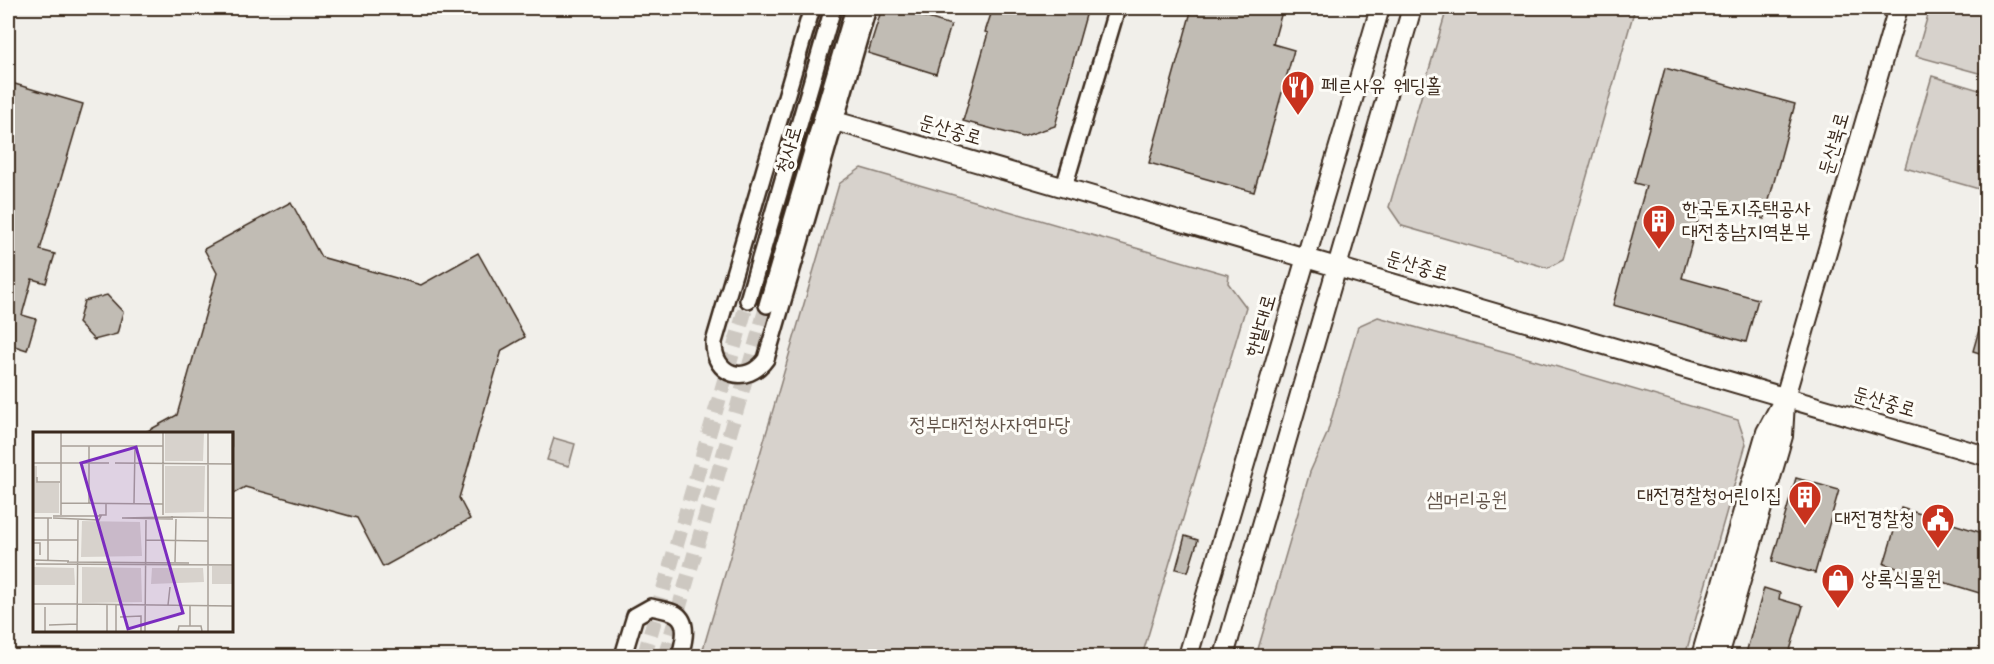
<svg xmlns="http://www.w3.org/2000/svg" width="1994" height="664" viewBox="0 0 1994 664" font-family="Kalam,'Poor Story',sans-serif">
  <style>
    .green { fill: #d7d2cc; stroke: #897e75; stroke-width: 1.5 }
    .building { fill: #c1bcb4; stroke: #3b2a1e; stroke-width: 1.5 }
    .lines { fill: none; stroke-linecap: round; stroke-linejoin: round }
    .minor-tunnel { stroke: #cdc8c1; stroke-width: 15; stroke-dasharray: 15 8; stroke-linecap: butt }
    .minor-casing { stroke: #3b2a1e; stroke-width: 20 }
    .major-casing { stroke: #3b2a1e; stroke-width: 22 }
    .minor { stroke: #fdfcf7; stroke-width: 15 }
    .major { stroke: #fdfcf7; stroke-width: 18 }
    .labels { text-anchor: middle; dominant-baseline: central; stroke-width: 6; stroke-linejoin: round; paint-order: stroke }
    .poi-label { font-size: 20px; fill: #3b2a1e; stroke: #fdfcf7; text-anchor: start }
    .street-label { font-size: 20px; fill: #3b2a1e; stroke: #fdfcf7 }
    .park-label { font-size: 20px; fill: #62544a; stroke: #fdfcf7 }
    .inset-road { fill: none; stroke: #a8a098; stroke-width: 1.5 }
    .view { fill: #7b2cbf; fill-opacity: 0.15; stroke: #7b2cbf; stroke-width: 3 }
    .inset-edge { fill: none; stroke: #3b2a1e; stroke-width: 3 }
  </style>
  <rect width="100%" height="100%" fill="#f1efea"/>
  <filter id="ink" filterUnits="userSpaceOnUse"><feTurbulence type="fractalNoise" baseFrequency=".0167" numOctaves="2"/><feDisplacementMap in="SourceGraphic" scale="12" xChannelSelector="R" yChannelSelector="G"/><feConvolveMatrix kernelMatrix="1 2 1 2 8 2 1 2 1" color-interpolation-filters="sRGB"/></filter>
  <g filter="url(#ink)">
    <path class="green" d="M1447,8h188l-72,252 -15,8 -146,-42 -13,-19z
      M1930,8h56v67l-70,-19z
      M1932,76l54,16v99l-81,-23z
      M861,168l368,107 -1,8 18,24 -104,349h-441l138,-472z
      M1378,317l139,38 221,65 8,24 -61,212h-429l54,-184 17,-38 31,-108z
      M554,438l21,6 -6,22 -22,-6z"/>
    <path class="building" d="M882,8h13l56,17 -15,49 -68,-21z
      M993,8h95l-33,118 -33,11 -59,-16 25,-88 -3,-1z
      M1192,8h91l-10,36 21,6 -40,142 -105,-29z
      M1665,68l130,36 -31,115 -61,-17 -21,76 76,21 -12,43 -133,-37 33,-119 -12,-3z
      M8,82l75,22 -43,146 15,4 -9,29 -14,-4 -10,36 14,4 -9,31 -19,-6z
      M291,202l30,55 100,28 57,-32 47,84 -23,13 -43,148 11,21 -87,48 -26,-49 -112,-31 -14,8v-62h-87l33,-18 40,-142 -13,-24z
      M107,295l16,17 -6,22 -23,6 -16,-17 6,-22z
      M1983,316h3v39l-13,-4z
      M1796,478l43,12 -24,83 -43,-12z
      M1901,508l85,26v61l-102,-31z
      M1185,536l13,4 -10,32 -12,-3z
      M1764,588l16,5 -1,6 24,7 -15,51h-43z"/>
    <g class="lines">
      <path class="minor-tunnel" d="M644,656l104,-356
        M665,656l102,-351"/>
      <defs>
        <path id="minor" d="M812,8l-98,334c-1,34 33,44 52,17l102,-351
          M1064,187l53,-179
          M748,300l85,-292
          M767,305l87,-297
          M623,656l12,-40 16,-9c7,2 18,3 25,7 14,9 7,30 4,42"/>
        <path id="major" d="M835,121l1151,335
          M1188,656l192,-648
          M1224,656l188,-648
          M1701,656l65,-224 19,-35 113,-389
          M1719,656l64,-220 2,-34"/>
      </defs>
      <use href="#minor" class="minor-casing"/>
      <use href="#major" class="major-casing"/>
      <use href="#minor" class="minor"/>
      <use href="#major" class="major"/>
    </g>
  </g>
  <defs>
    <symbol id="restaurant-pin" viewBox="-11 -11 22 30"><path d="M0 17L-7.5 6A9.5 9.5 0 1 1 7.5 6Z" fill="#c8321e" stroke="#fdfcf7"/><path d="M-5-6h1v4h1v-4h1v4h1v-4h1v5L-1.5 .5V6h-2V.5L-5-1ZM5-6V6H3V1.5H1.5Q1.5-4 5-6Z" fill="#fff"/></symbol>
    <symbol id="building-pin" viewBox="-11 -11 22 30"><path d="M0 17L-7.5 6A9.5 9.5 0 1 1 7.5 6Z" fill="#c8321e" stroke="#fdfcf7"/><path d="M-4-6H4V6H1V3H-1V6H-4ZM-2.5-4.3h1.7v1.8h-1.7ZM.8-4.3h1.7v1.8H.8ZM-2.5-1h1.7V.8h-1.7ZM.8-1h1.7V.8H.8Z" fill="#fff"/></symbol>
    <symbol id="civic-pin" viewBox="-11 -11 22 30"><path d="M0 17L-7.5 6A9.5 9.5 0 1 1 7.5 6Z" fill="#c8321e" stroke="#fdfcf7"/><path d="M-.6-6.5H3V-4.5H.6V-3L4-1V1h2V6H-6V1h2V-1L-.6-3ZM-1.2 2.5V6h2.4V2.5Z" fill="#fff"/></symbol>
    <symbol id="shop-pin" viewBox="-11 -11 22 30"><path d="M0 17L-7.5 6A9.5 9.5 0 1 1 7.5 6Z" fill="#c8321e" stroke="#fdfcf7"/><path d="M-5-2.5h2.3a2.7 3.5 0 0 1 5.4 0H5L5.5 6h-11ZM-1.5-2.5h3a1.5 2.3 0 0 0-3 0Z" fill="#fff"/></symbol>
  </defs>
  <g fill-rule="evenodd">
    <use href="#restaurant-pin" x="1279" y="68" width="38" height="52"/>
    <use href="#building-pin" x="1640" y="202" width="38" height="52"/>
    <use href="#building-pin" x="1786" y="478" width="38" height="52"/>
    <use href="#civic-pin" x="1919" y="501" width="38" height="52"/>
    <use href="#shop-pin" x="1819" y="561" width="38" height="52"/>
  </g>
  <g class="labels">
    <g class="poi-label">
      <text x="1321" y="87">페르사유 웨딩홀</text>
      <text x="1682" y="210">한국토지주택공사<tspan x="1682" dy="23">대전충남지역본부</tspan></text>
      <text x="1782" y="497" text-anchor="end">대전경찰청어린이집</text>
      <text x="1915" y="520" text-anchor="end">대전경찰청</text>
      <text x="1861" y="580">상록식물원</text>
    </g>
    <g class="street-label">
      <text transform="translate(950 131) rotate(16)">둔산중로</text>
      <text transform="translate(1835 144) rotate(-74)">둔산북로</text>
      <text transform="translate(790 150) rotate(-74)">청사로</text>
      <text transform="translate(1417 267) rotate(16)">둔산중로</text>
      <text transform="translate(1262 326) rotate(-74)">한밭대로</text>
      <text transform="translate(1884 403) rotate(16)">둔산중로</text>
    </g>
    <g class="park-label">
      <text x="990" y="426">정부대전청사자연마당</text>
      <text x="1467" y="501">샘머리공원</text>
    </g>
  </g>
  <g transform="translate(33 432)">
    <rect width="200" height="200" fill="#f1efea"/>
    <path d="M132,0h39l-1,29h-38zM0,34h4v17h22v30h-26zM132,34h40l-1,46 -39,1zM49,89l58,1 2,34 -61,1zM179,134h20v18h-20zM0,135l41,1 1,17h-42zM49,135l59,1 1,34 -60,1zM119,136h51l1,14 -53,2z" fill="#d7d2cc"/>
    <path class="inset-road" d="M130,0v83M199,0v32M28,14h102M56,14v57M0,31h76M82,31l118,1M4,45v5h23M28,71l102,1M101,71l1,-57M28,83v-83M66,83h7v-12M20,84h48l-2,4 -46,-2M138,85l62,1M140,85l-51,1 51,1M0,86h19M0,108h45M113,108l62,1M0,111h7v12M0,128l36,1M15,128v-42M34,130l122,1M142,130l1,-43M3,132l197,1M0,172h44M44,172l156,2M74,173v26M83,173v26M135,173l2,-18M87,185l21,-1v15M16,193l28,-1M157,194v-21M12,199v-24M44,199l1,-111M112,199l1,-111M145,199l1,-5h22l1,5M175,199v-199"/>
    <path class="view" d="M103,15l47,166 -55,16 -47,-166z"/>
    <rect width="200" height="200" class="inset-edge"/>
  </g>
  <rect width="1994" height="664" fill="none" stroke="#fdfcf7" stroke-width="30"/>
  <rect x="15" y="15" width="1964" height="634" fill="none" stroke="#3b2a1e" stroke-width="2" filter="url(#ink)"/>
</svg>
